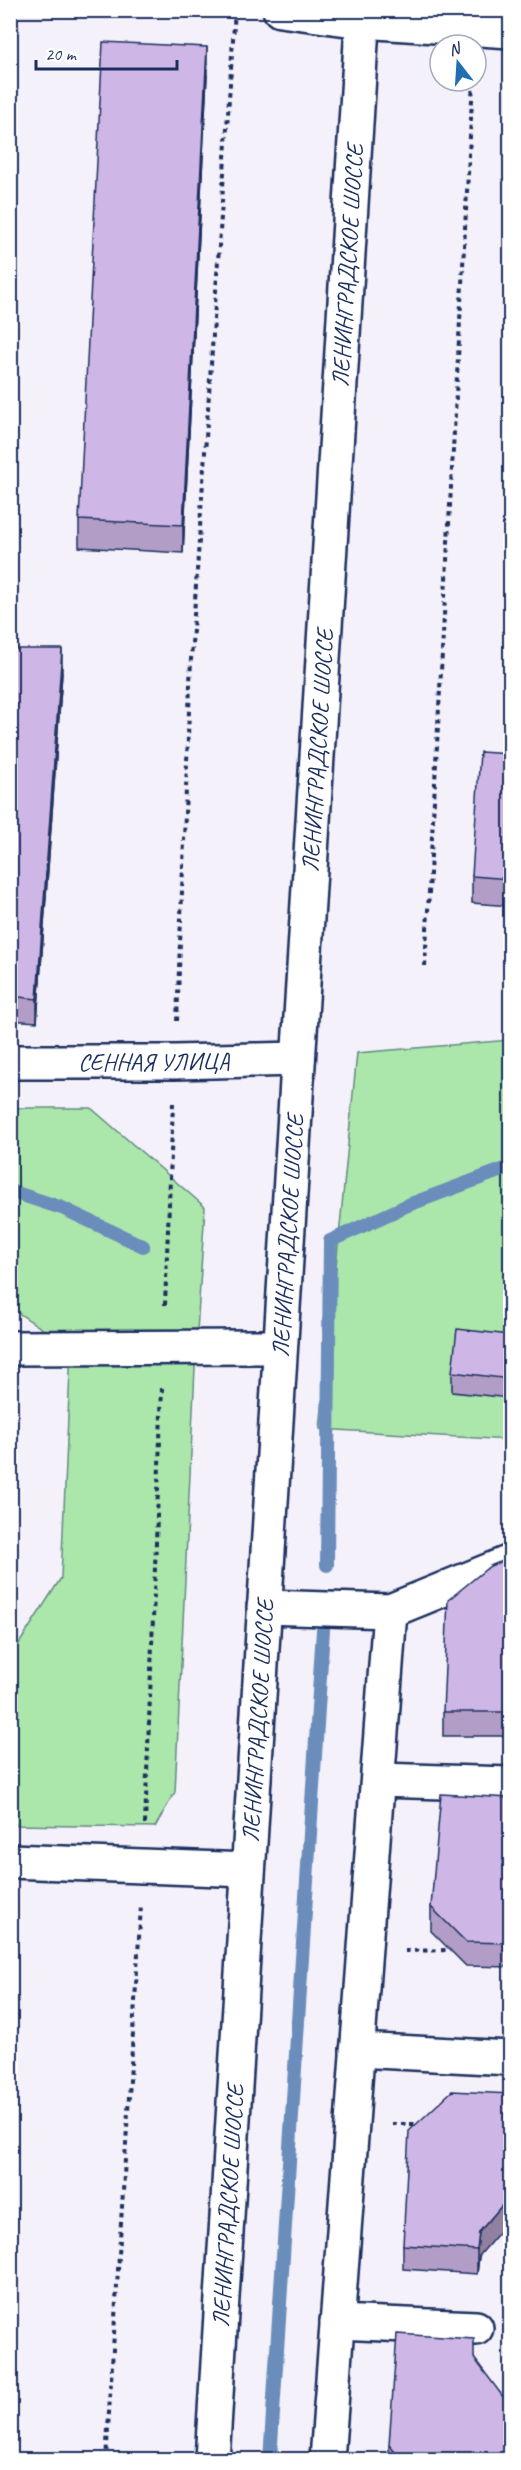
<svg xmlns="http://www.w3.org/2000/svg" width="521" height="2470" viewBox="0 0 521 2470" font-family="Caveat,sans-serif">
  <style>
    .green { fill: #abe6ab; stroke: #638a84; stroke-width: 1.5 }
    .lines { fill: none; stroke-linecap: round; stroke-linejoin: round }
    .stream { stroke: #6a8dbb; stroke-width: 14 }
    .minor-casing { stroke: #1b2f5e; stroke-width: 38 }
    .major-casing { stroke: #1b2f5e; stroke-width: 38 }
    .path { stroke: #1b2f5e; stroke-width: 4; stroke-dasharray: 4.5 4.5; stroke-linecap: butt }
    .minor { stroke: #fff; stroke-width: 33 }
    .major { stroke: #fff; stroke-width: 33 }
    .wall { fill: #b19dc6; stroke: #1b2f5e; stroke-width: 1.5 }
    .shaded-wall { fill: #9080a1; stroke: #1b2f5e; stroke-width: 1.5 }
    .building { fill: #ceb7e6; stroke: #1b2f5e; stroke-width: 1.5 }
    .labels { text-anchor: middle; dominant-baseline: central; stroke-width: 4.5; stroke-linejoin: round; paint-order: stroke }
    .street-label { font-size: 24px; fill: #1b2f5e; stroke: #fff }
  </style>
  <rect width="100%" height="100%" fill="#f5f1fa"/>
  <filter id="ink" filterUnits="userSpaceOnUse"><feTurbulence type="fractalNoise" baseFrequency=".0167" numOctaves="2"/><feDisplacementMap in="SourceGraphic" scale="12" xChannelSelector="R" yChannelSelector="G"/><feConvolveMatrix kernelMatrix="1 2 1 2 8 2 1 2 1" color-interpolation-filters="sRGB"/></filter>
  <g filter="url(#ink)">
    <path class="green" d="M510,1040v400l-190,-11 37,-376z
      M11,1108h80l114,99 -9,140 -21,445 -20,35 -144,-2v-169l50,-78 10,-230 -60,-40z"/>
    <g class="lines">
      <path class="stream" d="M10,1191l52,17 81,38
        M327,1565l3,-324 78,-36 102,-38
        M270,2460l53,-830"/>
      <defs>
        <g id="minor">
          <path d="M280,10l82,11 148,10"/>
          <path id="s1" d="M10,1062h165l123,-3"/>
          <path d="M10,1348l270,-1"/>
          <path d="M264,1607l126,4 -63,849"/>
          <path d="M390,1611l120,-49"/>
          <path d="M378,1780l132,4"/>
          <path d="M10,1861l238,9"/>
          <path d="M357,2050l153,8"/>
          <path d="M337,2322l139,6"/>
        </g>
        <g id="major">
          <path id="s2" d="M212,2460l151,-2450"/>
        </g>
      </defs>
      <use href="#minor" class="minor-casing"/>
      <use href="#major" class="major-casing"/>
      <path class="path" d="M425,966l48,-885
        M177,1021l14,-362 44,-649
        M165,1305l8,-202
        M145,1824l17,-436
        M405,1951l45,-1
        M392,2124h29
        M106,2460l35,-554"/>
      <use href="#minor" class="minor"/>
      <use href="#major" class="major"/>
    </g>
    <path class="wall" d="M207,75l-24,478 -104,-6v-27z
      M10,649l52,24 -25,349 -27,-2z
      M510,754v152l-38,-3v-27z
      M510,1335v63l-58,-6v-20z
      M510,1558v178h-67v-24z
      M510,1798v169l-44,-1 -35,-35v-24z
      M452,2091l27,165 -2,18 -74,-5v-24z
      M474,2358l36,102h-121v-15z"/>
    <path class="shaded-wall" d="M207,47v28l-24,478v-28z
      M62,649v24l-25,349v-23z
      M13,1349v20l-3,26v-19z
      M510,2196v24l-31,36 -2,18v-24l2,-18z"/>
    <path class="building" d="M103,42l104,5 -24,478 -104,-5z
      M10,649h52l-25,350 -27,-3z
      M480,752l30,2v125l-38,-3z
      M457,1329l53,6v44l-58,-7z
      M10,1349h3l-3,27z
      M510,1558v154h-67l5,-112 42,-34z
      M441,1794l69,4v145l-44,-1 -35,-35z
      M452,2091l58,3v102l-31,36 -2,18 -74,-5 6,-114z
      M397,2334l77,5v19l36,48v54h-108l-13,-15z"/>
  </g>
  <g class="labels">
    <g class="street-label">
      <text stroke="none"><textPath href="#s2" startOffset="2199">ЛЕНИНГРАДСКОЕ ШОССЕ</textPath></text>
      <text stroke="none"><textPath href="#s2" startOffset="1713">ЛЕНИНГРАДСКОЕ ШОССЕ</textPath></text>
      <text stroke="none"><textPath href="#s1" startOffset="144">СЕННАЯ УЛИЦА</textPath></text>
      <text stroke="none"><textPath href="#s2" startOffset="1227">ЛЕНИНГРАДСКОЕ ШОССЕ</textPath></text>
      <text stroke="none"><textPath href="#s2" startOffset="741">ЛЕНИНГРАДСКОЕ ШОССЕ</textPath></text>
      <text stroke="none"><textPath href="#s2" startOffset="255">ЛЕНИНГРАДСКОЕ ШОССЕ</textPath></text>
    </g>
  </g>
  <rect width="521" height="2470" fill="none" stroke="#fff" stroke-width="36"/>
  <rect x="18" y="18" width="485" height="2434" fill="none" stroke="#1b2f5e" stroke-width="2" filter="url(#ink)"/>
  <g transform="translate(458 63) rotate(343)"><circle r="28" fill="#ffffff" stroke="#a4acbf" stroke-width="1.5"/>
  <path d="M0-4.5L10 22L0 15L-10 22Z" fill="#1f6fb2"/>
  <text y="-9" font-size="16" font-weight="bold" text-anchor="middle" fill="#1b2f5e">N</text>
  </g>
  <path d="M36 60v9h141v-9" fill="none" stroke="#1b2f5e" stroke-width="3"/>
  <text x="45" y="60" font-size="18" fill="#1b2f5e" stroke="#ffffff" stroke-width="4.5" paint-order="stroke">20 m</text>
</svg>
